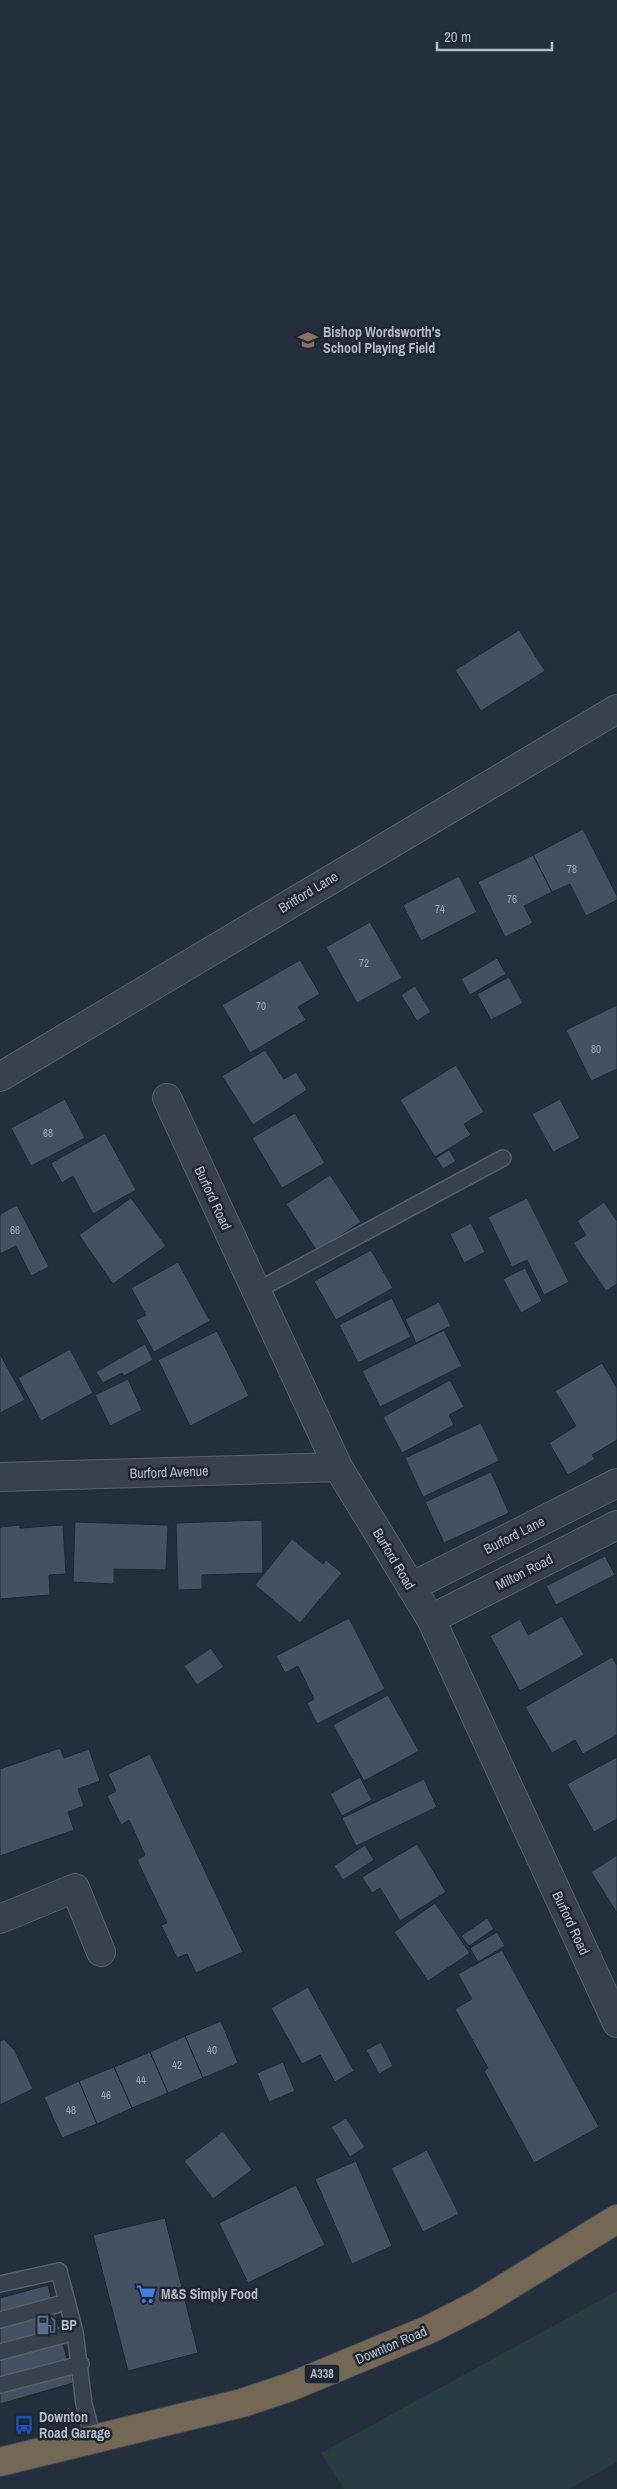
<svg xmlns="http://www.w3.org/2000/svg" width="617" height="2489" viewBox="0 0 617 2489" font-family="'Archivo Narrow',sans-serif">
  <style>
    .green { fill: #263c3f }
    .building { fill: #455162; stroke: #1f2835 }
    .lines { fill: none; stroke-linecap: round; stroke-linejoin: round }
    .lane-casing { stroke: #565f6c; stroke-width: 18 }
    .street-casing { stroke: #565f6c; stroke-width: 30 }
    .highway-casing { stroke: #434c59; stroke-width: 30 }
    .lane { stroke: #38414e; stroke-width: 15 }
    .street { stroke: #38414e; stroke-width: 28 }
    .highway { stroke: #746855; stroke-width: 28 }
    .labels { text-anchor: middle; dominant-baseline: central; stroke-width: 5; stroke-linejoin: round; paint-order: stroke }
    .number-label { font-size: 11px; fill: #98a1af }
    .shield { fill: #1d2633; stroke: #878f9c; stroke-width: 1 }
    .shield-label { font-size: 12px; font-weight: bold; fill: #b4bcc9 }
    .poi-label { font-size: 14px; font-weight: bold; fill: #b4bcc9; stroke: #1d2633; text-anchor: start }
    .street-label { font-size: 14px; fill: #b4bcc9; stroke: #1d2633 }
  </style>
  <rect width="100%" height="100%" fill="#242f3e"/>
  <path class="green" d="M617,2291v171l-48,27h-225l-23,-36z"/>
  <path class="building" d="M519,630l26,41 -64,40 -26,-41z
    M583,829l34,67v4l-31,16 -16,-32 -18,8 -19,-37z
    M533,855l19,37 -28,14 9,17 -28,14 -27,-55z
    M459,876l18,36 -56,29 -18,-36z
    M370,922l32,56 -45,25 -31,-56z
    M497,958l9,16 -36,21 -9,-16z
    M300,960l20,34 -22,13 8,13 -56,33 -28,-48z
    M509,977l14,26 -32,17 -14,-26z
    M415,986l16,26 -14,9 -16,-26z
    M617,1005v64l-26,12 -25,-51z
    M265,1050l19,29 12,-7 11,18 -54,35 -31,-49z
    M456,1065l28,47 -20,12 7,11 -36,22 -35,-57z
    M65,1099l20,39 -54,28 -20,-38z
    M560,1099l20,39 -27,14 -21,-38z
    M295,1113l30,50 -43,25 -30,-50z
    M105,1133l31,57 -43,24 -20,-38 -11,7 -11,-20z
    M449,1150l7,11 -13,8 -7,-11z
    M330,1175l31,47 -44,29 -31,-47z
    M131,1198l35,48 -53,38 -34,-49z
    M527,1198l42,84 -25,13 -17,-35 -15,7 -24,-50z
    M604,1202l13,19v63l-11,7 -33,-48 13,-8 -9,-14z
    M17,1205l32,62 -18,9 -15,-30 -16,8v-40z
    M471,1223l14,29 -21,11 -14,-29z
    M371,1250l22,38 -57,32 -22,-39z
    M178,1262l32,59 -56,31 -18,-32 10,-5 -15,-27z
    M525,1268l17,33 -21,12 -18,-34z
    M392,1298l19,39 -53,26 -19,-38z
    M439,1302l12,24 -35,17 -11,-24z
    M444,1330l18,36 -82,41 -18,-36z
    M217,1331l32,65 -59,30 -32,-66z
    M145,1344l8,16 -29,16 -2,-3 -19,10 -7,-11z
    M70,1349l23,44 -52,28 -23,-43z
    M0,1354l25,46 -25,13z
    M602,1363l15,25v52l-25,15 3,4 -27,16 -19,-32 27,-17 -21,-35z
    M128,1379l14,31 -32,16 -15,-31z
    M450,1380l14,27 -15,8 5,10 -52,28 -19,-36z
    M481,1423l18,38 -76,36 -18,-39z
    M491,1472l18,41 -65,30 -19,-41z
    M262,1520l1,53 -61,2v14l-24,1 -2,-67z
    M75,1522l93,3 -2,45 -52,-1v15l-41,-2z
    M20,1525v3l43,-3 3,49 -17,1 1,20 -50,4v-72z
    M292,1539l31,25 3,-4 16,13 -42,50 -45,-38z
    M605,1556l10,19 -59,30 -10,-19z
    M562,1616l22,39 -64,36 -30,-55 30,-17 8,16z
    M349,1618l36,71 -68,35 -10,-21 7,-4 -16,-33 -13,7 -9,-17z
    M211,1648l13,19 -27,18 -13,-19z
    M612,1657l5,8v70l-34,19 -8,-14 -23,13 -27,-46z
    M388,1695l31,56 -55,30 -31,-56z
    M60,1748l4,10 25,-9 11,32 -22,8 6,17 -16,6 6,18 -74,26v-87z
    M150,1754l93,198 -47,21 -9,-19 -10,4 -16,-33 6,-2 -30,-63 8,-5 -16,-35 -8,5 -14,-29 9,-5 -8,-17z
    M617,1757v62l-23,13 -27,-48z
    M360,1777l12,23 -30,16 -12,-22z
    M424,1779l13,28 -81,39 -14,-28z
    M417,1844l29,48 -46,29 -20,-33 -8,5 -10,-16z
    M365,1845l9,15 -31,20 -9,-14z
    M617,1855v58l-26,-41z
    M435,1903l35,50 -42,28 -34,-49z
    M487,1918l7,11 -25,17 -8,-10z
    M497,1932l8,14 -27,16 -8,-14z
    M502,1950l97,177 -65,36 -50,-92 4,-3 -33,-59 17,-10 -14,-25z
    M308,1987l46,84 -19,11 -15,-27 -18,9 -31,-56z
    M221,2021l17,42 -35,15 -18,-42z
    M185,2036l18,42 -35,15 -18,-41z
    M4,2039l11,12 18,38 -33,16v-64z
    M381,2042l12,24 -14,8 -13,-24z
    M150,2052l18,41 -36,15 -18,-41z
    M283,2062l12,29 -26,11 -12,-29z
    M114,2067l18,41 -35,16 -18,-43z
    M79,2081l18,43 -35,14 -18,-41z
    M346,2118l19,29 -15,10 -19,-30z
    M223,2131l29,39 -39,29 -29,-38z
    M427,2150l32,64 -36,18 -32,-64z
    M356,2161l36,85 -40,18 -37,-85z
    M296,2185l29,60 -77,38 -29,-60z
    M165,2218l33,135 -70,18 -35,-136z
    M48,2285l25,98 -73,21v-106z"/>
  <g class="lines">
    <defs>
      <path id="lane" d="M256,1291l247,-133
        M0,2284l59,-13 16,61 9,72 10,37
        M0,2320l67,-18
        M0,2352l75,-20
        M0,2385l81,-21"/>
      <path id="street" d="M0,1077l617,-368
        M167,1098l171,369 93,152 186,404
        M0,1477l338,-10
        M411,1587l206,-104
        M431,1619l186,-94
        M0,1919l75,-31 26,64"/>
      <path id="highway" d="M0,2462l242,-59 48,-16 140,-58 49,-25 138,-85"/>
    </defs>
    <use href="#lane" class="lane-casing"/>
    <use href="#street" class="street-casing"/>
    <use href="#highway" class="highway-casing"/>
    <use href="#lane" class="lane"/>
    <use href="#street" class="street"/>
    <use href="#highway" class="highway"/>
  </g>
  <defs>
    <symbol id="school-bare" viewBox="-9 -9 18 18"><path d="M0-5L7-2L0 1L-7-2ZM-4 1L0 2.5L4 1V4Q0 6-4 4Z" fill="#8d6e63" stroke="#1d2633" stroke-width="2.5" paint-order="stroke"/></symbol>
    <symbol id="supermarket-bare" viewBox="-9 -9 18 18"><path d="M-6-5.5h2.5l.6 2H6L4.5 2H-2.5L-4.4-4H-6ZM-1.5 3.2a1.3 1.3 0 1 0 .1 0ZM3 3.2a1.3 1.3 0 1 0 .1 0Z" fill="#3f7fe0" stroke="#1d2633" stroke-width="2.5" paint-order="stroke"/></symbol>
    <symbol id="fuel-bare" viewBox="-9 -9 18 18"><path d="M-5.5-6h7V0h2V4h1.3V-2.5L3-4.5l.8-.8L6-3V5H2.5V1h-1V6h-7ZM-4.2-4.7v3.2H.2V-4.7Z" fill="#5c6f8a" stroke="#1d2633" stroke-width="2.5" paint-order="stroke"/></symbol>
    <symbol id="bus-bare" viewBox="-9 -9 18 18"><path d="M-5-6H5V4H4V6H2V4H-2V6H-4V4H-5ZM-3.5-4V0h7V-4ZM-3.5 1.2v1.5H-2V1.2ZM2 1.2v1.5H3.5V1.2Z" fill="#1a4fb4" stroke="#1d2633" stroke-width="2.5" paint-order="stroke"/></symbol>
  </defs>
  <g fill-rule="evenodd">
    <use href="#school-bare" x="294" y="326" width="28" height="28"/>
    <use href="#supermarket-bare" x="132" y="2280" width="28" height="28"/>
    <use href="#fuel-bare" x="32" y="2311" width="28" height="28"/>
    <use href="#bus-bare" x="10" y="2411" width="28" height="28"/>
  </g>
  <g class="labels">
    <g class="number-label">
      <text x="572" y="869">78</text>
      <text x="512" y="899">76</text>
      <text x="440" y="909">74</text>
      <text x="364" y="963">72</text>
      <text x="261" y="1006">70</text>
      <text x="596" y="1049">80</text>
      <text x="48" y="1133">68</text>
      <text x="15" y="1230">66</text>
      <text x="212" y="2050">40</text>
      <text x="177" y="2065">42</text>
      <text x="141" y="2080">44</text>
      <text x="106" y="2095">46</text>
      <text x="71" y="2110">48</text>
    </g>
    <rect class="shield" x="304.5" y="2364.5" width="35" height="19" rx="4"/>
    <g class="shield-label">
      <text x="322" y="2374">A338</text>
    </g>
    <g class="poi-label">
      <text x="323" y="332">Bishop Wordsworth's<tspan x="323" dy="16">School Playing Field</tspan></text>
      <text x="161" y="2294">M&amp;S Simply Food</text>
      <text x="61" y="2325">BP</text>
      <text x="39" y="2417">Downton<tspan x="39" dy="16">Road Garage</tspan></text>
    </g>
    <g class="street-label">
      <text transform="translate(308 892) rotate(-31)">Britford Lane</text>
      <text transform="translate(213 1198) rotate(65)">Burford Road</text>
      <text transform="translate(169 1472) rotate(-2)">Burford Avenue</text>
      <text transform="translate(514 1535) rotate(-27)">Burford Lane</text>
      <text transform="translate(394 1559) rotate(59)">Burford Road</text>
      <text transform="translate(524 1572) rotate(-27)">Milton Road</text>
      <text transform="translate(571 1923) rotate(65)">Burford Road</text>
      <text transform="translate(391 2345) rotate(-23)">Downton Road</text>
    </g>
  </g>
  <path d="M437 42v8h115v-8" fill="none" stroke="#b4bcc9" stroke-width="2.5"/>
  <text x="444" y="42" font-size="15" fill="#b4bcc9" stroke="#1d2633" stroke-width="4" paint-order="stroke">20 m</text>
</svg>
